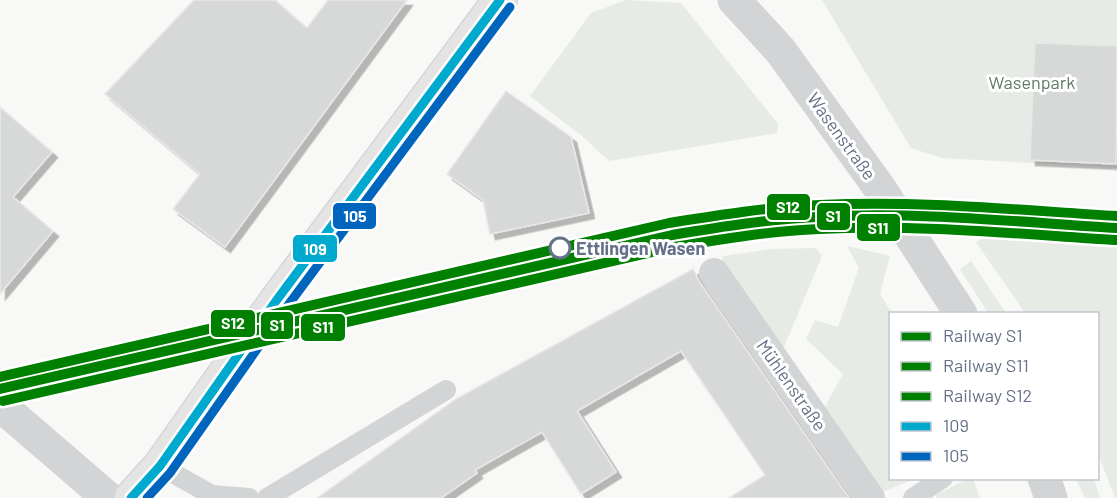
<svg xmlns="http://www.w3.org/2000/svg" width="1117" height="498" viewBox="0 0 1117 498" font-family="Barlow,sans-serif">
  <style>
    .green { fill: #e6ebe5 }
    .building { fill: #d7d8d8; stroke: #e7e7e6; stroke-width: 1.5; filter: url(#shadow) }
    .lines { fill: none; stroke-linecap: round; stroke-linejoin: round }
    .secondary-casing { stroke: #d5d6d8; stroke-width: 36 }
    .service { stroke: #d3d4d5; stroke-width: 20 }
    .pedestrian { stroke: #d3d4d5; stroke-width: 30 }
    .minor { stroke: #d3d4d5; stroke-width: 33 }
    .tertiary { stroke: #d3d4d5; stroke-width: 33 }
    .secondary { stroke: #e4e4e5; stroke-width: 33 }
    .bus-1-casing { stroke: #fff; stroke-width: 14 }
    .bus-2-casing { stroke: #fff; stroke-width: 14 }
    .bus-1 { stroke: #00a9ce; stroke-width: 9 }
    .bus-2 { stroke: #0065bd; stroke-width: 9 }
    .rail-1-casing { stroke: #fff; stroke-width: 15 }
    .rail-2-casing { stroke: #fff; stroke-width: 15 }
    .rail-3-casing { stroke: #fff; stroke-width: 15 }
    .rail-1 { stroke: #008000; stroke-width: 10 }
    .rail-2 { stroke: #008000; stroke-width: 10 }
    .rail-3 { stroke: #008000; stroke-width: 10 }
    .stop-dot { fill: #fff; stroke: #667088; stroke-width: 3 }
    .labels { text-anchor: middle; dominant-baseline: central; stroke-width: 6; stroke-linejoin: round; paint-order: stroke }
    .park-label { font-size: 18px; fill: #617a62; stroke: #fff }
    .street-label { font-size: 18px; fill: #667088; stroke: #fff }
    .stop-label { font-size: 18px; font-weight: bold; fill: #667088; stroke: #fff; text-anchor: start }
    .line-badge { stroke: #fff; stroke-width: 2 }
    .badge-label { font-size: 16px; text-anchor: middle; font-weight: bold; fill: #fff }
  </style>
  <defs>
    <filter id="shadow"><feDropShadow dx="5.5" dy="5.5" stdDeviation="0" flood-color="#0004"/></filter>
  </defs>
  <rect width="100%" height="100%" fill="#f8f8f7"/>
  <path class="green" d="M626,0l55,3 97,121 -1,9 -168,28 -26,-24 -53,-41 61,-83z
    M822,0h295v168l-175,-10 -31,-10z
    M984,238l133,7v253h-2l-17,-44v-140l-73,-1 -49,-71z
    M847,246l43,10 -10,38 12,19 -2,165 24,1 -36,15 -56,-82 21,-38 -37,-35 9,-19 23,7 21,-59z
    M816,248l6,8 -38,91 -10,-3 -52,-77 1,-11 50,-7z
    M971,261l35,52h-18l-28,-44z
    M967,479h6l7,19h-44v-3z
    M1076,479h18l6,19h-15z"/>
  <path class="building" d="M194,0h81l32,28 21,-28h79l-182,247 -52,-38 27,-35 -95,-80z
    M1035,43l82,3 -1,118 -86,-4z
    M506,91l65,46 18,76 -99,21 -7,-34 -36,-26z
    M0,107l52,45 -39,45 40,34 -53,63z
    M693,269l7,14 149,215h-120l36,-23 -84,-124 -104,60 39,61 -35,22 -39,-62 -67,38 2,3 -36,25h-124l139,-99z"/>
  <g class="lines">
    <defs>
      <path id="secondary" d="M131,498l29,-32 116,-165 224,-301"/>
    </defs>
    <use href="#secondary" class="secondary-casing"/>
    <path class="service" d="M160,466l52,29 37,3
      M267,498l179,-108
      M913,498l30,-20"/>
    <path class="pedestrian" d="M714,273l156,225"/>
    <path class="minor" d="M0,405l108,93"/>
    <path class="tertiary" d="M734,0l46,50 101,140 80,124
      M1044,478l7,20"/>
    <use href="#secondary" class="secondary"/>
    <defs>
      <path id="bus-1" d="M131,498l29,-32 116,-165 224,-301"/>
      <path id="bus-2" d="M147,498l23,-25 116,-165 224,-301"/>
    </defs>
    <use href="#bus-1" class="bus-1-casing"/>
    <use href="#bus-2" class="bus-2-casing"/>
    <use href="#bus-1" class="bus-1"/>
    <use href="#bus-2" class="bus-2"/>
    <defs>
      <path id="rail-1" d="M0,389l672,-154c48,-8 96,-16 145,-18 100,-6 200,5 300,11"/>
      <path id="rail-2" d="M3,401l671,-154c48,-8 97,-16 145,-18 99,-5 199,5 297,11"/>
      <path id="rail-3" d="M0,377l669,-154c50,-8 100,-16 150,-18 100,-5 199,5 298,11"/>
    </defs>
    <use href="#rail-1" class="rail-1-casing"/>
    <use href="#rail-2" class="rail-2-casing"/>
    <use href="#rail-3" class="rail-3-casing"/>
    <use href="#rail-1" class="rail-1"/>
    <use href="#rail-2" class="rail-2"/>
    <use href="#rail-3" class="rail-3"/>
  </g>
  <circle class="stop-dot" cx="560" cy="248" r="10"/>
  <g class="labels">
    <g class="park-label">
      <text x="1032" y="82">Wasenpark</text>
    </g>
    <g class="street-label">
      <text transform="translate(842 136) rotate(54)">Wasenstraße</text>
      <text transform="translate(792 385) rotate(55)">Mühlenstraße</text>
    </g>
    <g class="stop-label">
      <text x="576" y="248">Ettlingen Wasen</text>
    </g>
  </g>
  <g class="line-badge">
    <rect x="766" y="193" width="45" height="28" rx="6" fill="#008000"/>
    <rect x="332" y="202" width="45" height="28" rx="6" fill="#0065bd"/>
    <rect x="816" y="202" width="35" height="29" rx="6" fill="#008000"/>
    <rect x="856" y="213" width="45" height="29" rx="6" fill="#008000"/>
    <rect x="292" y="234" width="46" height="29" rx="6" fill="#00a9ce"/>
    <rect x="210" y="309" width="46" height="29" rx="6" fill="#008000"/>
    <rect x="260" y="311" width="34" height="29" rx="6" fill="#008000"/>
    <rect x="300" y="313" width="46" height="29" rx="6" fill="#008000"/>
  </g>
  <g class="badge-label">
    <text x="788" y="213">S12</text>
    <text x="355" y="222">105</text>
    <text x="833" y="222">S1</text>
    <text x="878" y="234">S11</text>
    <text x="315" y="255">109</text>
    <text x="233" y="329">S12</text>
    <text x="277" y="331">S1</text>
    <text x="323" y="333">S11</text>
  </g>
  <rect x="889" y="312" width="210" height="168" fill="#ffffff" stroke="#c2c6cf" stroke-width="1.5"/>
  <rect x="901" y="332" width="30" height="9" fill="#008000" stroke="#c2c6cf" stroke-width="1.5"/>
  <text x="943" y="342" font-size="18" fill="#667088">Railway S1</text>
  <rect x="901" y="362" width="30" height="9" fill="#008000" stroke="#c2c6cf" stroke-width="1.5"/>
  <text x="943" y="372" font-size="18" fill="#667088">Railway S11</text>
  <rect x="901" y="392" width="30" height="9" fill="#008000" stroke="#c2c6cf" stroke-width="1.5"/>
  <text x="943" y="402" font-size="18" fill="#667088">Railway S12</text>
  <rect x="901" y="422" width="30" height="9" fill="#00a9ce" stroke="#c2c6cf" stroke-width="1.5"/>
  <text x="943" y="432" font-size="18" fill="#667088">109</text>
  <rect x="901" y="452" width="30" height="9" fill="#0065bd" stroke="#c2c6cf" stroke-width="1.5"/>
  <text x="943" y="462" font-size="18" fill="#667088">105</text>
</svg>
